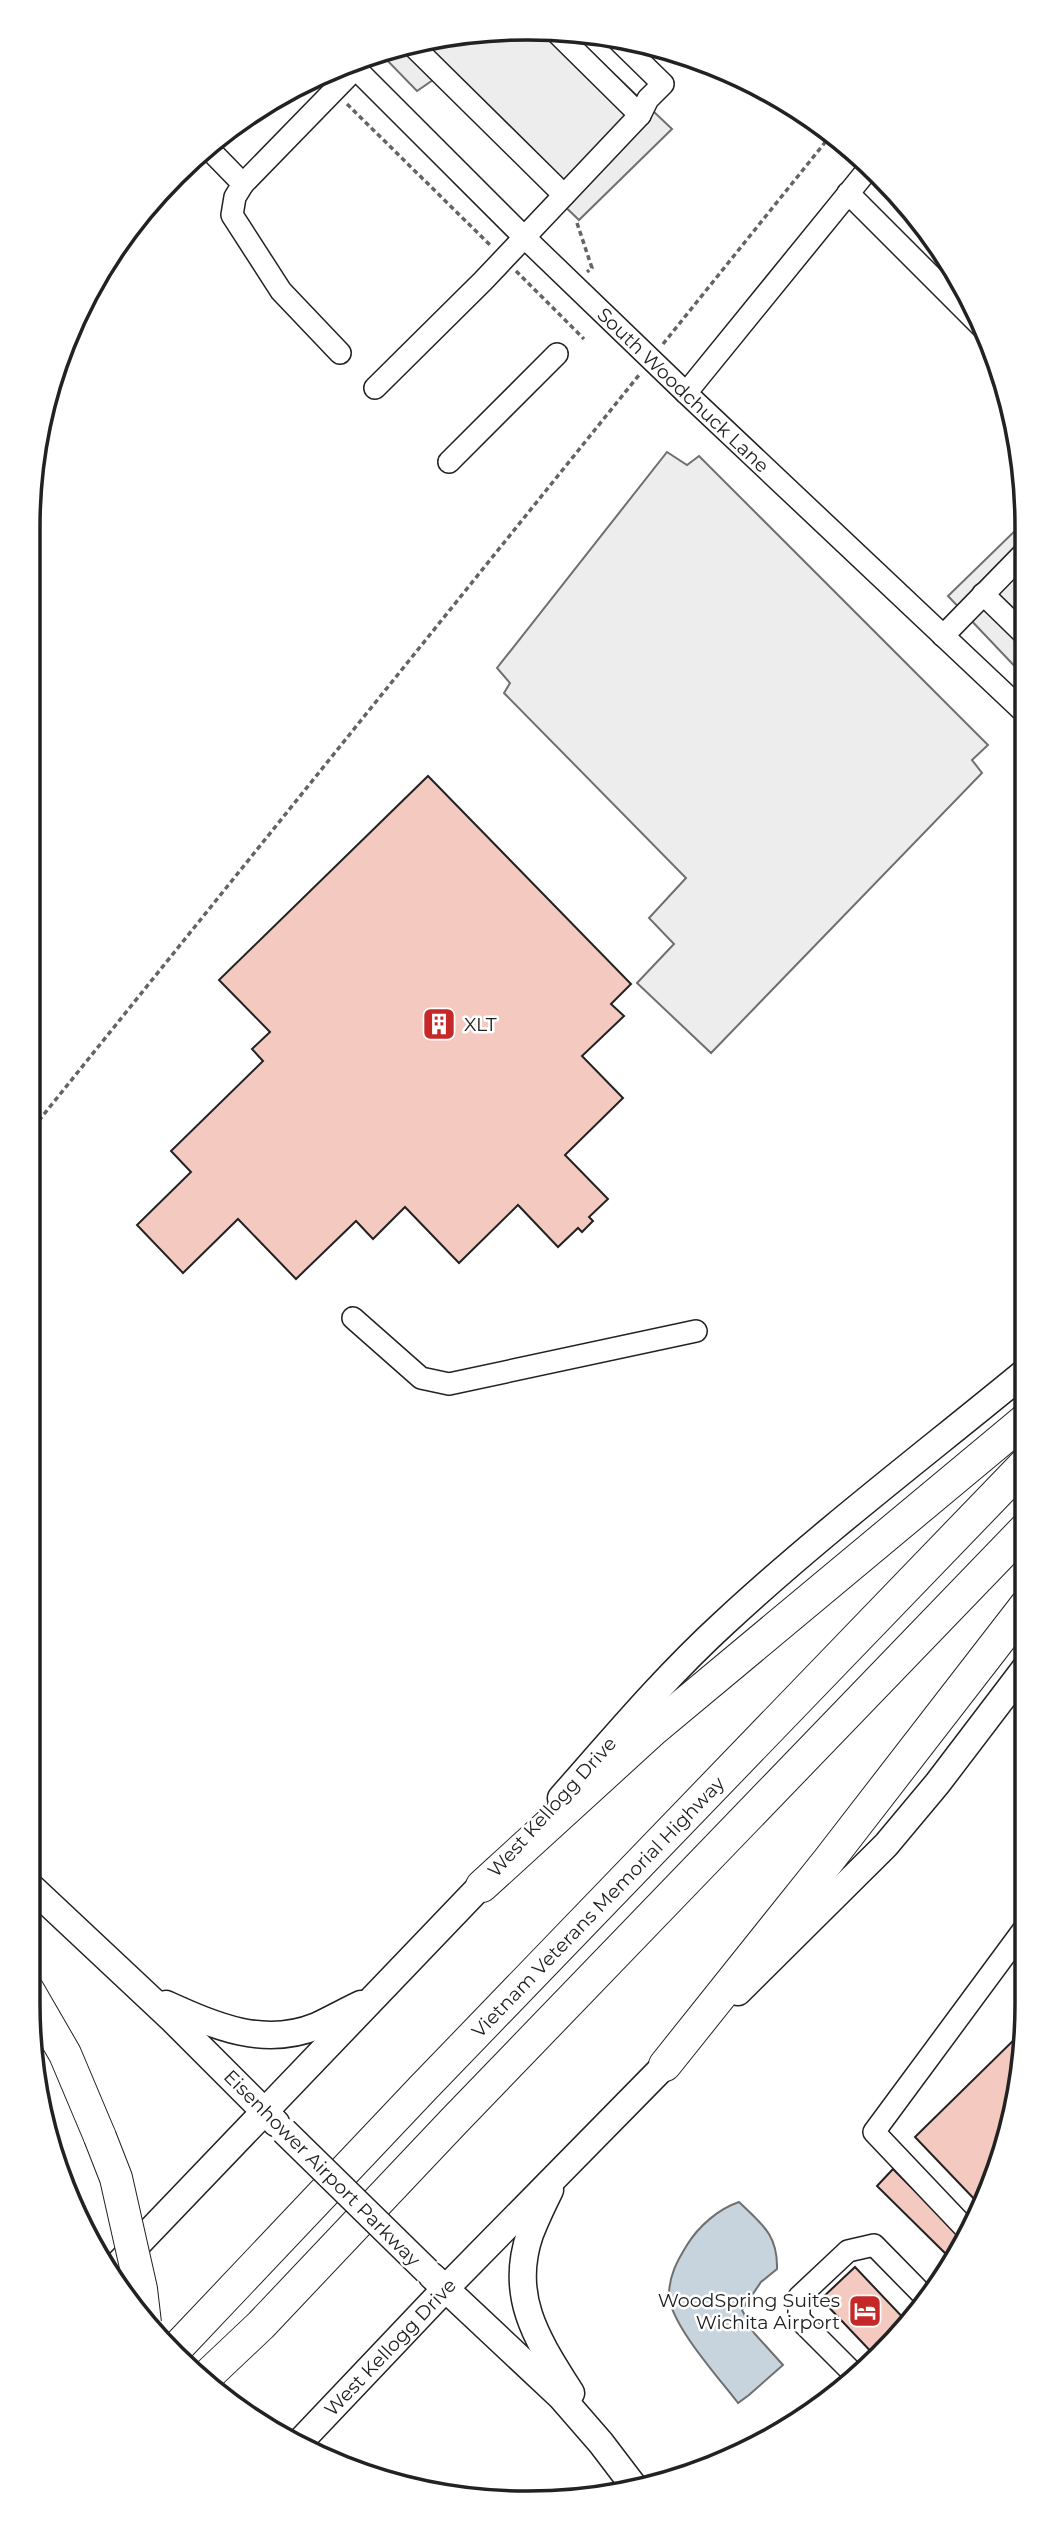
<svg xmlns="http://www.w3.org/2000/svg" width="1055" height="2531" viewBox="0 0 1055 2531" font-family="Montserrat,sans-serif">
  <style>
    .parking { fill: #ededed; stroke: #6f6f6f; stroke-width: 2 }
    .water { fill: #c7d3dd; stroke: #6f6f6f; stroke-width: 2 }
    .building { fill: #f3c9c0; stroke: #222; stroke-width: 2 }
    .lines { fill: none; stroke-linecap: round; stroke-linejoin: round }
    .minor-casing { stroke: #222; stroke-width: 24 }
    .major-casing { stroke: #222; stroke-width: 29 }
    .highway-casing { stroke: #222; stroke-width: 34 }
    .path { stroke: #646464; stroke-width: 3.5; stroke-dasharray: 5 3.5; stroke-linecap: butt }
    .minor { stroke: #fff; stroke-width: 21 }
    .major { stroke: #fff; stroke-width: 26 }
    .highway { stroke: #fff; stroke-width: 32 }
    .major-bridge-casing { stroke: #222; stroke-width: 29; stroke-linecap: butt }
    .highway-bridge-casing { stroke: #222; stroke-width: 34; stroke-linecap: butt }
    .major-bridge { stroke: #fff; stroke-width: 26 }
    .highway-bridge { stroke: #fff; stroke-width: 32 }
    .labels { text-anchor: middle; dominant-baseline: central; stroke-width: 5; stroke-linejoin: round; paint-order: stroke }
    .street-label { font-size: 19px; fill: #222; stroke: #fff }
    .poi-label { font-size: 19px; fill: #222; stroke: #fff; text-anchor: start }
    .rim { fill: none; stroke: #222; stroke-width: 3.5 }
  </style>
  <rect width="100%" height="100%" fill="#fff"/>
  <path class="parking" d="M494,29l76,3 102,97 -93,91 -146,-140 -16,11 -38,-39 19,-7z
    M667,452l20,13 12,-9 289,289 -16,15 10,13 -271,280 -74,-70 37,-39 -25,-26 37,-40 -182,-185 6,-10 -13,-15z
    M1023,523v152l-75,-79z"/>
  <path class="water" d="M739,2202c23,22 39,33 38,67l-16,13 -19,28 12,23 29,32 -34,30 -11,8c-19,-25 -68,-79 -69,-108 0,-19 8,-34 18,-50 11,-18 31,-36 52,-43z"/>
  <path class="building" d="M428,776l203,208 -20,20 13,12 -42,40 41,42 -58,57 43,44 -19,18 4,4 -11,11 -4,-4 -20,19 -40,-42 -59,58 -54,-56 -32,32 -17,-18 -60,58 -58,-60 -55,54 -46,-48 54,-53 -20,-21 92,-90 -11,-12 18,-17 -51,-52z
    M1022,2032l-21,132 -22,40 -64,-67z
    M893,2169l68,68 -11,21 -73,-72z
    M855,2267l54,57 -32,34 -56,-59z"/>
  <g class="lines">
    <defs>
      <g id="minor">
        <path d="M555,31l85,84"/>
        <path d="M410,43l154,152"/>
        <path id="s1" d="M350,63l173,173 163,157 337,318"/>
        <path d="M207,147l36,37 112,-115"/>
        <path d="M243,184l-8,13 -3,18 49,76 59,62"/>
        <path d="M848,193l133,133"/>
        <path d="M375,388l108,-107 157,-166 8,-16 15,-15 -47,-46"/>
        <path d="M686,393l183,-225"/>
        <path d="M449,462l108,-108"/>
        <path d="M983,594l40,39"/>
        <path d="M943,636l80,-82"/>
        <path d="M353,1318l68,60 28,6 247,-53"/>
        <path d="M966,2229l-92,-97 153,-207"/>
        <path d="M858,2378l-59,-59v-22l49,-46 26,-6 54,55"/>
      </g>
      <g id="major">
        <path d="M561,1798c53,-60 104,-121 163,-175 96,-89 200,-168 301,-251"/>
        <path d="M28,1884l145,136 103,103"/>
        <path d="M738,1992l148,-147 51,-61 89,-117"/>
        <path d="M166,2004c49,22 97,44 151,22 15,-7 29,-15 44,-22"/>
        <path d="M550,2190c-7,14 -14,29 -20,44 -22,64 9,108 41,159"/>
        <path d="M109,2274l387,-404"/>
        <path d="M432,2276l129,121 40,46 35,46"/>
        <path id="s2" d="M297,2445l148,-156 233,-237"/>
      </g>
      <g id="highway">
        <path d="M482,1886l171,-156 372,-310"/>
        <path d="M28,1990l37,64 35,83"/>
        <path d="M665,2065l163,-204 198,-256"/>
        <path id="s3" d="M174,2351l249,-263 602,-624"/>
        <path d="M206,2377l55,-52 193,-204 572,-593"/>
      </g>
    </defs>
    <use href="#minor" class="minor-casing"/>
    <use href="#major" class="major-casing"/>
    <use href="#highway" class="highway-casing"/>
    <path class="path" d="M347,104l144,142
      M577,223l15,45 -5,4
      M516,271l68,68
      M663,344l168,-209
      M28,1134l611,-759"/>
    <use href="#minor" class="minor"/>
    <use href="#major" class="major"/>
    <use href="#highway" class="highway"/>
    <defs>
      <path id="major-bridge" d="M284,2131l143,140"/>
      <path id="highway-bridge" d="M100,2137l16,41 25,111 4,34"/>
    </defs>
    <use href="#major-bridge" class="major-bridge-casing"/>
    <use href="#highway-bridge" class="highway-bridge-casing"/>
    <use href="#major-bridge" class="major-bridge"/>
    <use href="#highway-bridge" class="highway-bridge"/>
  </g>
  <defs>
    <symbol id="building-square" viewBox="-11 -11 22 22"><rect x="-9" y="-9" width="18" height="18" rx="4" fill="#c62828" stroke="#fff"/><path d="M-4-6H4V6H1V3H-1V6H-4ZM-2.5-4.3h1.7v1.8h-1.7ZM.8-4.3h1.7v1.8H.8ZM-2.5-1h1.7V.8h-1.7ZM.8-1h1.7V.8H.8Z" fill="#fff"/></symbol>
    <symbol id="hotel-square" viewBox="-11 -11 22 22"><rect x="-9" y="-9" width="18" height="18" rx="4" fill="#c62828" stroke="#fff"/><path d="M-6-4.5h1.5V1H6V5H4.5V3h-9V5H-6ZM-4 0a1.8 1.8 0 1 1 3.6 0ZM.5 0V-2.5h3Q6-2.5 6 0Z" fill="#fff"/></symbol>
  </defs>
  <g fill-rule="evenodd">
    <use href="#building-square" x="420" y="1005" width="38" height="38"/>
    <use href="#hotel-square" x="846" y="2292" width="38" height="38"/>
  </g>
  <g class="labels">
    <g class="street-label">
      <text stroke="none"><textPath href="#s1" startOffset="467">South Woodchuck Lane</textPath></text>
      <text transform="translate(552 1807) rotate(-48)">West Kellogg Drive</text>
      <text stroke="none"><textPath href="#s3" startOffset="614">Vietnam Veterans Memorial Highway</textPath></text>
      <text transform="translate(322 2168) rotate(45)">Eisenhower Airport Parkway</text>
      <text stroke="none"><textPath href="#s2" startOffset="135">West Kellogg Drive</textPath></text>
    </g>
    <g class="poi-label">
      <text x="464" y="1024">XLT</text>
      <text x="840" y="2300" text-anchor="end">WoodSpring Suites<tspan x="840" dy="22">Wichita Airport</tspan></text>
    </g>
  </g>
  <path d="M0 0H1055V2531H0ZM527 40H528A487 487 0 0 1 1015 527V2004A487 487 0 0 1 528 2491H527A487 487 0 0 1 40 2004V527A487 487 0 0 1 527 40Z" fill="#fff" fill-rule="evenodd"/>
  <path class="rim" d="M527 40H528A487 487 0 0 1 1015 527V2004A487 487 0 0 1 528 2491H527A487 487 0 0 1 40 2004V527A487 487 0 0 1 527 40Z"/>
</svg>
